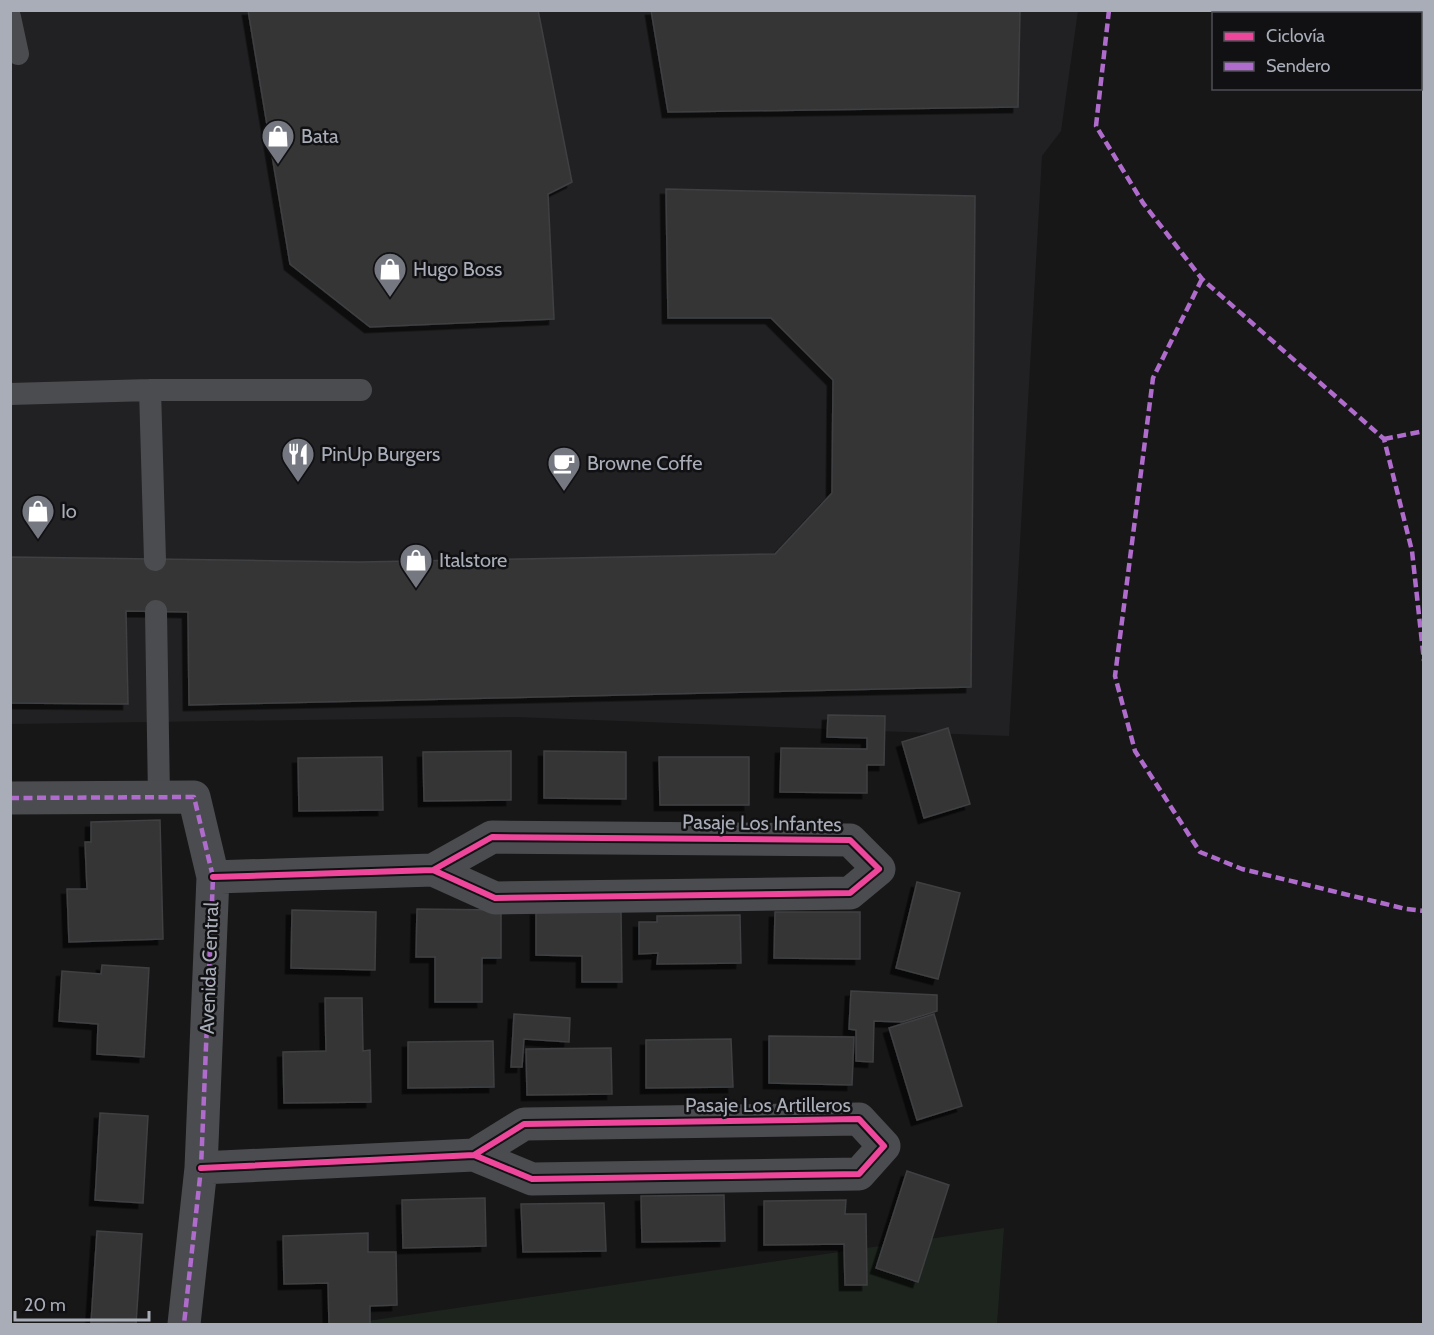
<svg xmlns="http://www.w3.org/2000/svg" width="1434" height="1335" viewBox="0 0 1434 1335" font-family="Cabin,sans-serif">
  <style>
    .built { fill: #212123 }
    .green { fill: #1d241e }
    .building { fill: #353536; stroke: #3f4043; stroke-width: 1.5; filter: url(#shadow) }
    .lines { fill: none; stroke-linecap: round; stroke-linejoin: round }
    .service { stroke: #4b4c50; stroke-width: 22 }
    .minor { stroke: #4b4c50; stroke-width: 33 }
    .quiet { stroke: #b06ccc; stroke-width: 4.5; stroke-dasharray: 9 4.5; stroke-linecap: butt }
    .cycleway-casing { stroke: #111113; stroke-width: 10 }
    .cycleway { stroke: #ed469a; stroke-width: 6 }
    .labels { text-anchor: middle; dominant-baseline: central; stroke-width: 5; stroke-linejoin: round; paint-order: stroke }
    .poi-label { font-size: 20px; fill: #a8adb8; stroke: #111113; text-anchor: start }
    .street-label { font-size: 20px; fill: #a8adb8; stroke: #111113 }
  </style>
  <defs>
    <filter id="shadow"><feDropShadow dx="-5.5" dy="5.5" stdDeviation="0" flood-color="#0009"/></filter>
  </defs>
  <rect width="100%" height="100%" fill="#171717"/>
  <path class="built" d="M10,11h1068l-17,120 -19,25 -33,580 -493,-19 -505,7z"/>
  <path class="green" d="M1004,1228l-7,96h-650z"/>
  <path class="building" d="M248,10h290l34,172 -24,12 6,125 -184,8 -80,-63z
    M651,10h369l-2,97 -350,5z
    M666,189l309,7 -4,491 -782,18 -1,-93 -62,-1 2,93 -118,-1v-146l350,5 415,-8 57,-61 1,-113 -62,-62h-103z
    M828,715l57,1 -1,49h-17v28l-87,-1 1,-44 86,1v-11l-40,-1z
    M948,728l22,76 -46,14 -22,-76z
    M511,751v49l-87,1 -1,-49z
    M544,751l82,1v47l-82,-1z
    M382,757l1,53 -84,1 -1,-53z
    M659,757h90v48h-89z
    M160,820l3,119 -94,3 -2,-53h20l-2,-47h6v-20z
    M917,882l43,11 -22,86 -42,-11z
    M417,909l84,1v48h-19v44h-47v-45h-19z
    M292,910l84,2 -1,58 -84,-2z
    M536,910h85l1,72h-40v-26l-46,-1z
    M775,912h85v47l-86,-1z
    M740,915l1,48 -84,1 1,-11 -19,1v-32h18v-6z
    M102,965l47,3 -5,89 -47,-3 1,-30 -39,-3 3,-50 39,3z
    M851,991l86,4v16l-35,11 -28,-1 -1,41 -17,-1v-31l-7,-1z
    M325,998h37l1,53 7,-1 1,52 -87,1 -1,-51 43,-1z
    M514,1014l56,4 -1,24 -45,-3 -2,28h-11z
    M934,1014l28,92 -45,14 -28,-92z
    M769,1036l85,1 -2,48 -83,-2z
    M731,1039l2,48 -87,1v-48z
    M493,1041l1,46 -86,1v-46z
    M611,1048l1,46 -85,1 -1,-46z
    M100,1113l48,3 -5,87 -48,-3z
    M907,1171l42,14 -31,97 -42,-14z
    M724,1195l1,46 -83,1 -1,-46z
    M485,1198l1,48 -83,2 -1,-48z
    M846,1200l-1,14h21l1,71h-22l-1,-41 -80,1v-44z
    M604,1203l2,48 -83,1 -2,-48z
    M97,1231l45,3 -6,90 -45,-1z
    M368,1233v19h28l1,53 -27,1v18h-41l-1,-41 -44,1 -1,-48z"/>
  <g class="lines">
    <path class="service" d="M10,17l8,37
      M150,390l5,170
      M10,394l140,-4h211
      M156,611l3,186"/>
    <path class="minor" d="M10,798l184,-1 19,80 -12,291 -17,156
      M213,877l220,-7 62,28 355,-5 29,-24 -29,-29 -358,-3 -59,33
      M201,1168l273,-13 58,24 327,-5 25,-28 -25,-27 -335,5 -50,31"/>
    <path class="quiet" d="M1109,10l-13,116 47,77 59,76 182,160 28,112 12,110
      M1202,279l-49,99 -38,298 20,75 65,101 42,17 164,40 18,2
      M1384,439l40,-8
      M10,798l184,-1 19,80 -12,291 -17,156"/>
    <defs>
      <path id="cycleway" d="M213,877l220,-7 62,28 355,-5 29,-24 -29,-29 -358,-3 -59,33
        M201,1168l273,-13 58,24 327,-5 25,-28 -25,-27 -335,5 -50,31"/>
    </defs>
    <use href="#cycleway" class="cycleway-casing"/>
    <use href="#cycleway" class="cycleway"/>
  </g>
  <defs>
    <symbol id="shop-pin" viewBox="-11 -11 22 30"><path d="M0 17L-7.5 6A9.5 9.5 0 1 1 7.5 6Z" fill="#757880" stroke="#111113"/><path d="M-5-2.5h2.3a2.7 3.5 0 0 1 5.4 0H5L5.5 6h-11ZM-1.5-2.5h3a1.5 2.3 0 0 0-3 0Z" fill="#fff"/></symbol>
    <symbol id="restaurant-pin" viewBox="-11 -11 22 30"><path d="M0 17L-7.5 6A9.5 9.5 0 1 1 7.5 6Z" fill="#757880" stroke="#111113"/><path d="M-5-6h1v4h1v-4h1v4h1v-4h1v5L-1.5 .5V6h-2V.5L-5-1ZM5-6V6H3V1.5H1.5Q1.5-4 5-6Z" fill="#fff"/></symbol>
    <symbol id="cafe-pin" viewBox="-11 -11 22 30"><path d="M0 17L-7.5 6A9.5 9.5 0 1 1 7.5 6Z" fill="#757880" stroke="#111113"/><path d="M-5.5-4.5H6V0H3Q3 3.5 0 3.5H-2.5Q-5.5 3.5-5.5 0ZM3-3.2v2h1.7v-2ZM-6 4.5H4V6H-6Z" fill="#fff"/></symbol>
  </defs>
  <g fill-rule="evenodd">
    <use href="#shop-pin" x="259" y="117" width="38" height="52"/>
    <use href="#shop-pin" x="371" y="250" width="38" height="52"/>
    <use href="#restaurant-pin" x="279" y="435" width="38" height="52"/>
    <use href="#cafe-pin" x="545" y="444" width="38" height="52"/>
    <use href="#shop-pin" x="19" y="492" width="38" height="52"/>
    <use href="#shop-pin" x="397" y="541" width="38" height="52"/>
  </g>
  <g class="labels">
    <g class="poi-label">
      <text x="301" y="136">Bata</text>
      <text x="413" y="269">Hugo Boss</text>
      <text x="321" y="454">PinUp Burgers</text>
      <text x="587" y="463">Browne Coffe</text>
      <text x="61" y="511">Io</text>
      <text x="439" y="560">Italstore</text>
    </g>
    <g class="street-label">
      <text transform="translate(762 823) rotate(1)">Pasaje Los Infantes</text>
      <text transform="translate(209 968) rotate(-88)">Avenida Central</text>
      <text x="768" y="1105">Pasaje Los Artilleros</text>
    </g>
  </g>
  <rect width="1434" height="1335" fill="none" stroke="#a8adb8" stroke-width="24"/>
  <rect x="1212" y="12" width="210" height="78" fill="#111113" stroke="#4d4f55" stroke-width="1.5"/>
  <rect x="1224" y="32" width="30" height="9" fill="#ed469a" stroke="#4d4f55" stroke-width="1.5"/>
  <text x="1266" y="42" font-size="18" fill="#a8adb8">Ciclovía</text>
  <rect x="1224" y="62" width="30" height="9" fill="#b06ccc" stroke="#4d4f55" stroke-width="1.5"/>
  <text x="1266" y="72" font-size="18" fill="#a8adb8">Sendero</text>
  <path d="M15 1311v9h134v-9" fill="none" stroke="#a8adb8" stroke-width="3"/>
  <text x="24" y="1311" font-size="18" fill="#a8adb8" stroke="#111113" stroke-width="4.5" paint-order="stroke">20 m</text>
</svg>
